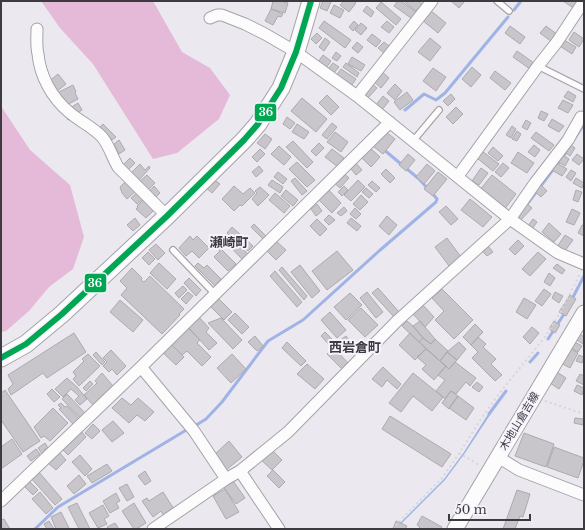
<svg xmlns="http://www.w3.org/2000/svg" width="585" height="530" viewBox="0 0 585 530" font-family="'Libre Baskerville','Noto Sans JP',serif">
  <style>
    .forest { fill: #e4bad8 }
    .water { fill: #9fb3e7 }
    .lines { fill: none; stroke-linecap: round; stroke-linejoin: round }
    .stream { stroke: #9fb3e7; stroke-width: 3 }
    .building { fill: #c8c6cb; stroke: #adaaaf }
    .lane-casing { stroke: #a5a3a8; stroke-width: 8 }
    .street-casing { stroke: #a5a3a8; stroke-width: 13 }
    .secondary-casing { stroke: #a5a3a8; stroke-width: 17 }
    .primary-casing { stroke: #a5a3a8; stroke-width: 19 }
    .path { stroke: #d7d6d8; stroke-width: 2; stroke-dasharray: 2 3; stroke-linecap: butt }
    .lane { stroke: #fcfcfd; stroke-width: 5.5 }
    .street { stroke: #fcfcfd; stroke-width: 11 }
    .secondary { stroke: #fcfcfd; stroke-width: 15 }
    .primary { stroke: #fcfcfd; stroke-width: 17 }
    .bus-1-casing { stroke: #f7f3fe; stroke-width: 9 }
    .bus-1 { stroke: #00a651; stroke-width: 6 }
    .labels { text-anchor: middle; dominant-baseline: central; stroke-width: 4; stroke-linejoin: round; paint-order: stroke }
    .street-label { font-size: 11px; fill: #3d3b40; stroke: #f7f3fe }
    .quarter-label { font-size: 13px; font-weight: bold; fill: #3d3b40; stroke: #f7f3fe }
    .line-badge { stroke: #f7f3fe; stroke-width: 1.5 }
    .badge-label { font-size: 11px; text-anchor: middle; font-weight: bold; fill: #fff }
  </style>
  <rect width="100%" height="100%" fill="#ebe9ef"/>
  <path class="forest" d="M41,1h112l29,51 28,16 20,27 -11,24 -42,34 -24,6 -60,-95 -33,-36z
    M1,106l29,44 40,35 14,52 -11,32 -24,18 -20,24 -23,20 -5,1z"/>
  <path class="water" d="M490,411l2,1 -27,41 -20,27 -49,49h-2l50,-50 20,-27z"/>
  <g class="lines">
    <path class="stream" d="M514,10l7,-9
      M405,110l19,-16 12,6 9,-7 63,-76
      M571,144l13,-20
      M383,149l36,30 9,10
      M525,207l42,-56
      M572,299l12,-23
      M548,339l18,-28
      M530,362l8,-9
      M489,414l17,-23
      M193,427l13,-8 16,-17 46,-61 35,-21 76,-69 57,-49 1,-3 -5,-6
      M35,529l23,-22 130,-78"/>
  </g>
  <path class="building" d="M273,1h8l7,2 -3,10 -14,-4z
    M323,1h5l3,1 -4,9 -7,-3z
    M344,1h10l2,2 -7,9 -9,-7z
    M398,1h3l15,11 -5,6 -17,-12z
    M406,1h12l4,3 -6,7 -11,-9z
    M451,1h14l-6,7z
    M563,1h17l-5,8z
    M381,2l20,17 -5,6 -20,-17z
    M334,5l10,5 -4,8 -10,-5z
    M367,6l7,6 -3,5 -8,-6z
    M271,9l12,5 -2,3 -3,-1 -5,9 -8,-4z
    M430,10l16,13 -8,10 -16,-13z
    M324,21l27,19 -6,8 -26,-20z
    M354,21l4,4 -5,6 -4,-4z
    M387,21l7,6 -5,6 -8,-6z
    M361,23l6,5 -6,7 -6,-5z
    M510,26l15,11 -5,7 -15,-11z
    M546,26l12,9 -6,7 -12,-9z
    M574,32l10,7 -5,8 -10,-7z
    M317,33l5,5 -6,6 -5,-5z
    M372,34l9,7 -5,6 -9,-7z
    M325,38l5,4 -6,9 -5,-4z
    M430,38l11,9 -11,14 -12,-9z
    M564,40l12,7 -4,7 -12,-8z
    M357,42l6,5 -5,6 -6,-5z
    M384,42l5,4 -5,7 -6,-5z
    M517,51l17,12 -4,6 -17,-12z
    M336,52l5,4 -4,5 -5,-3z
    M323,55l8,6 -5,7 -8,-6z
    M352,57l13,8 -4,6 -13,-7z
    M333,63l6,4 -5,6 -6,-4z
    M346,63l13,10 -2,4 -14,-10z
    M472,67l9,8 -10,12 -9,-8z
    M433,68l13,9 -10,14 -13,-10z
    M341,69l15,10 -5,7 -15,-10z
    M380,70l9,8 -8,10 -9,-8z
    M495,71l16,12 -6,7 -15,-12z
    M58,74l8,10 -16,13 -8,-10z
    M371,83l6,5 -10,11 -6,-5z
    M395,84l7,7 -7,9 -8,-7z
    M73,85l3,7 -1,1 3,6 -19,10 -2,-16z
    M568,91l8,5 -3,6 -9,-5z
    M407,92l6,8 -13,10 -6,-8z
    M451,94l4,5 -7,7 -5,-5z
    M327,95l12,12 -8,8 -12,-12z
    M383,96l6,5 -8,10 -6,-5z
    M302,98l25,21 -11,13 -25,-21z
    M563,100l10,5 -5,8 -10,-5z
    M78,103l4,7 -14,10 -4,-8z
    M456,107l7,7 -10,10 -7,-7z
    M541,111l7,3 -4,7 -6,-3z
    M287,117l8,6 -5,6 -7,-5z
    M552,119l12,7 -5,6 -11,-6z
    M526,120l5,3 -4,7 -5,-3z
    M332,123l5,4 -10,12 -5,-4z
    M103,124l13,13 -4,3 -12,-13z
    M297,124l12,8 -5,7 -12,-7z
    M512,126l4,3 -5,9 -5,-3z
    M381,128l14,11 -12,15 -14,-11z
    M517,131l4,3 -4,7 -5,-2z
    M335,132l13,10 -7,10 -14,-10z
    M536,132l18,13 -5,6 -18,-13z
    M265,134l7,5 -7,10 -8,-6z
    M119,140l6,10 -6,4 -5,-10z
    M293,141l20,21 -6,6 -21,-21z
    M319,143l5,5 -8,8 -5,-5z
    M568,143l7,5 -5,8 -7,-5z
    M534,145l6,5 -5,7 -7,-5z
    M279,146l12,11 -7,8 -13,-11z
    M368,146l12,11 -9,10 -12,-12z
    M493,147l10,9 -5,5 -10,-8z
    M260,149l5,5 -8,8 -5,-5z
    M332,149l12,9 -6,9 -13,-10z
    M482,151l17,13 -6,7 -16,-13z
    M518,152l16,11 -7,10 -16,-10z
    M559,152l10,7 -4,7 -11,-7z
    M408,154l7,6 -9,11 -7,-6z
    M577,154l7,5 -5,6 -7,-5z
    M130,158l5,5 -7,7 -5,-5z
    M354,161l8,9 -6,5 -8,-10z
    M297,162l18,18 -8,7 -18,-18z
    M555,162l12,7 -5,7 -12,-7z
    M503,163l6,5 -8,9 -6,-5z
    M140,164l5,6 4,-4 1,2 -12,13 -7,-8z
    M427,164l8,7 -11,13 -8,-7z
    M259,166l4,5 -7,6 -4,-5z
    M481,168l7,5 -9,12 -7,-4z
    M386,169l9,9 -5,5 -9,-9z
    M571,170l5,3 -5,8 -5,-4z
    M278,172l9,7 -4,5 -9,-7z
    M342,172l7,6 -9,10 -7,-6z
    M438,172l9,7 -14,17 -9,-7z
    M147,175l8,8 -7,7 -9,-8z
    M492,175l24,19 -12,16 -25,-19z
    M212,178l8,6 -8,9 -7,-6z
    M295,178l12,13 -5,4 -11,-14z
    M576,178l8,5 -2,5 -9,-5z
    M128,179l10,10 -11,10 -5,-6 -2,-6z
    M272,180l11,7 -3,6 -12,-8z
    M358,180l7,7 -14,14 -7,-6z
    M372,181l8,7 -4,4 -8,-7z
    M540,184l7,7 -6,6 -7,-6z
    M154,186l6,7 -5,5 -6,-6z
    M234,186l9,8 7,-6 5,5 -13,13 -2,-1 -6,6 -12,-12z
    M344,186l4,4 -6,6 -4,-4z
    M260,187l9,8 -11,11 -6,-7 5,-6 -2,-2z
    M366,188l7,6 -4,4 -7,-6z
    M328,189l13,14 -9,10 -14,-14z
    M286,190l12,10 -5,6 -12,-10z
    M576,190l6,2 -4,10 -5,-2z
    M139,191l6,6 -8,7 -6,-6z
    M275,193l15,13 -6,7 -15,-13z
    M361,195l7,7 -8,8 -7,-6z
    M145,198l10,11 -9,9 -10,-9 2,-2 -1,-1z
    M470,199l22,18 -9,10 -22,-17z
    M526,203l6,5 -12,13 -6,-6z
    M317,204l5,7 -6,5 -5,-7z
    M446,206l12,13 -7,6 -12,-13z
    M344,207l3,4 -6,5 -4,-3z
    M355,208l6,6 -5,5 -6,-5z
    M572,209l8,4 -6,12 -8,-3z
    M329,215l6,5 -6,5 -5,-5z
    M387,216l10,9 -8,10 -10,-9z
    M135,218l5,7 -7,6 -6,-6z
    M351,218l10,8 -4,5 -10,-8z
    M317,219l10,10 -7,7 -10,-10z
    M533,219l4,3 -5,7 -4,-3z
    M549,223l12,11 -7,8 -12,-10z
    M254,224l12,12 -3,3 -12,-12z
    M582,225l2,1v10l-6,-3z
    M232,227l21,19 -5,5 -21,-18z
    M226,234l22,20 -6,5 -20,-21z
    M565,235l8,5 -9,12 -7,-5z
    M190,236l3,4 4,-4 12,12 -10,10 -7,-7 -6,5 -7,-8z
    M447,238l14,19 -12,9 -14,-19z
    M275,240l11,10 -10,10 -10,-10z
    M518,240l6,6 -9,9 -6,-6z
    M156,244l9,9 -7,7 -9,-10z
    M488,246l5,6 -6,4 -5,-5z
    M219,247l17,17 -8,7 -14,-14 6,-6 -2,-2z
    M337,251l16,19 -26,20 -15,-19z
    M148,252l7,7 -6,6 -7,-7z
    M538,252l8,7 -16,17 -8,-7z
    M159,263l17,16 -9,10 -17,-16z
    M198,263l6,5 3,-3 14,14 -6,7 -20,-20z
    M557,264l8,6 -3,4 -9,-6z
    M300,265l20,26 -8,7 -21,-26z
    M282,267l25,29 -3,4 -25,-30z
    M132,268l10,10 -1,2 3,2 6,-6 34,33 -5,5 1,1 -18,19 -41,-39 6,-7 -7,-7z
    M275,271l27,31 -5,5 -27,-31z
    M549,273l6,5 -5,8 -6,-4z
    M189,278l12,12 -5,6 -12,-13z
    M183,286l4,4 -8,8 -4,-5z
    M378,288l22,25 -5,5 -23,-25z
    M442,289l31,31 -19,19 -19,-19 9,-9 -12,-13z
    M544,289l7,5 -9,12 -7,-5z
    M188,292l5,4 -7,8 -5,-5z
    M367,292l16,20 -7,6 -16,-20z
    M555,292l8,4 -4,7 -7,-5z
    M350,293l12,12 -16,15 -12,-13z
    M570,295l6,4 -10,17 -7,-4z
    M216,296l16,16 -8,8 -16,-16z
    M524,298l12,7 -9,14 -11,-7z
    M120,300l23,20 -10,12 -23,-20z
    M422,304l12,13 -9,10 -13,-14z
    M361,308l17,17 -13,12 -17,-17z
    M330,312l16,18 -9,8 -16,-18z
    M235,313l14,14 -7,7 -14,-14z
    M197,315l12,13 -3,4 11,11 -8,7 -23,-25z
    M221,318l21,22 -9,9 -25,-26z
    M407,321l6,5 10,12 -4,4 -17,-16z
    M420,321l15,18 -4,5 -8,-6 -10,-12z
    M554,321l6,4 -5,8 -6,-4z
    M475,324l8,8 -12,13 -8,-8z
    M186,325l14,15 -3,3 14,14 -9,9 -15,-15 -5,4 -13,-13z
    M532,327l7,6 -9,11 -7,-7z
    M576,331l8,6v5l-1,2 -11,-7z
    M325,332l11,11 -4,5 -11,-12z
    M74,333l12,19 -39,26 -4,-5 -32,22 -3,-6 5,-5 -5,-9z
    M410,333l16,16 -11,11 -16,-15z
    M255,336l8,10 -6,5 -9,-9z
    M346,336l5,7 -7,5 -5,-7z
    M478,337l8,7 -3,3 13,12 -5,5 11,11 -7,6 -23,-23 6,-6 -7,-7z
    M423,338l8,6 4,-5 13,12 -8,10 -21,-19z
    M571,340l11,6 -4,6 -10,-6z
    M169,342l15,15 -8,8 -16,-15z
    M287,342l19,19 -5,5 -19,-18z
    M459,342l7,7 -9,11 -10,-8z
    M567,347l11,6 -8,15 -11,-6z
    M334,348l14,15 -6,6 -15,-15z
    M426,349l20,17 -12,14 -12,-11 4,-4 -9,-8z
    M111,350l15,16 -9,9 -5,-6 -3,3 -6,-6 4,-4 -4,-4z
    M96,352l9,10 -3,3 -9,-10z
    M447,352l10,8 -8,9 -9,-8z
    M88,354l12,12 -21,20 -6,-7 3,-3 -3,-4 11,-11 -2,-2z
    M232,354l14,15 -15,14 -14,-15z
    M579,355l5,2 -2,6 -6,-2z
    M455,362l21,16 -6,8 -4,-4 -10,12 -5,-3 -6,8 -9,-8 9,-11 -7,-5 8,-9 3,3z
    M307,364l17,15 -9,10 -18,-15z
    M383,367l18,17 -4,5 -10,-9 -5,7 -10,-8z
    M554,370l12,8 -7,11 -12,-8z
    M102,373l11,13 -20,19 -9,-10 13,-12 -2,-2z
    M413,373l30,24 -11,14 -19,-15 -12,16 -12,-9z
    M580,374l4,2v9l-8,-4z
    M67,378l10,9 10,12 -7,6 -5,-5 4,-4 -8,-7 -8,8 -8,-8z
    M90,381l3,3 -7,7 -3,-3z
    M477,382l6,5 -4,5 -7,-5z
    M577,385l7,3 -2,7 -8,-4z
    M52,389l8,8 -6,5 -7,-8z
    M5,390l35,51 -17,11 -22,-32v-27z
    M451,391l7,5 -9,13 -7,-6z
    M67,394l18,19 -5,5 -18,-19z
    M458,396l16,12 -8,12 -17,-12z
    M122,398l9,7 7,-7 16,14 -9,9 -8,-6 -8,8 -17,-15z
    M61,403l4,4 2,-1 12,13 -6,5 -14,-15 2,-1 -3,-3z
    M53,408l15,15 -18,18 -6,-5 -3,2 -7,-11z
    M390,416l61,38 -9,13 -60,-38z
    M575,418l9,1 -1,6 -9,-2z
    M113,421l11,12 -12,9 -10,-12z
    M93,424l7,7 -8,8 -7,-6z
    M80,430l6,7 -18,18 -7,-7z
    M524,433l30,11 -8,23 -31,-11z
    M12,439l10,15 -21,15v-22z
    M229,441l13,16 -16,13 -12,-15z
    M45,443l3,5 -4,2 1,2 -3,2 -4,-6z
    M554,447l30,11v3l-6,17 -31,-11z
    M270,448l12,12 -10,10 -13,-12z
    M36,449l4,5 -9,7 -4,-5z
    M58,451l8,9 -10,10 -9,-8z
    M80,455l12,14 -7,7 -13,-14z
    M107,464l5,7 -20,12 -5,-7z
    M273,470l12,12 -6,6 -12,-12z
    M38,471l24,28 -7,6 -25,-28z
    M145,471l6,10 -6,4 -7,-9z
    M79,475l7,9 -12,10 -7,-8z
    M231,478l14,20 -9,6 -15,-20z
    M28,480l10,10 -5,5 -10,-10z
    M127,484l7,13 -7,4 -8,-13z
    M225,489l14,23 -13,7 -13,-23z
    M517,490l13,4 -7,23 -3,-1 -5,13h-12z
    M40,492l13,16 -7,6 -14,-15z
    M163,492l11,17 -10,7 -3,-5 -8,6 -11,-16 5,-3 2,3z
    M116,493l4,8 -4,2 3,5 -9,5 -7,-12z
    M77,503l13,26h-11l-11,-22z
    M134,503l12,20 -10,6h-2l-12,-18z
    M103,505l6,11 -5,3 3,5 -9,4 -9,-15z
    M61,512l8,16 -2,1h-11l-5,-12z
    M422,516l20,11 -2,2h-22l2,-2 -3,-2z
    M4,519l6,10h-9v-9z
    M49,521l5,8h-7l-3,-5z
    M396,521l11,5 -2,3h-12z
    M115,523l4,6h-10l-2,-2z"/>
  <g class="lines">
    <defs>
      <path id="lane" d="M497,1l12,10
        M538,66l46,23
        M413,141l26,-31
        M173,250l42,44"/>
      <path id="street" d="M210,18l7,-3h5l23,9 20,10 31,18 61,44 153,123 48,34 26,11
        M37,29c0,8 -1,17 1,25 2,22 14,44 31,58 10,9 24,15 33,25 7,8 10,20 16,30l49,49
        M357,96l75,-95
        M458,176l80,-110 19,-24 27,-41
        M141,367l53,64 32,48
        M498,457l21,13 65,25
        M240,471l39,58
        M1,501l140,-134 249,-245
        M153,529l73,-50 14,-8 48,-39 109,-111 113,-102 25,-36 33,-43 13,-23"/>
      <path id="secondary" d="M455,529l129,-216"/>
      <path id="primary" d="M1,358l25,-14 36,-30 105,-98 77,-76 14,-16 23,-36 15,-36 15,-51"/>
    </defs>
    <use href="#lane" class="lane-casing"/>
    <use href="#street" class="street-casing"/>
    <use href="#secondary" class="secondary-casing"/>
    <use href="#primary" class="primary-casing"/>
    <path class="path" d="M545,401l39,13
      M459,453l20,12
      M392,529l50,-51 16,-23 23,-36 17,-24 47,-58 15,-24 20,-39"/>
    <use href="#lane" class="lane"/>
    <use href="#street" class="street"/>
    <use href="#secondary" class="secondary"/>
    <use href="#primary" class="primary"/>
    <defs>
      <path id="bus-1" d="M1,358l25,-14 36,-30 105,-98 77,-76 14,-16 23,-36 15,-36 15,-51"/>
    </defs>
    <use href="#bus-1" class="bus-1-casing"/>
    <use href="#bus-1" class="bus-1"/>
  </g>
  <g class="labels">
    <g class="street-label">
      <text transform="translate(519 421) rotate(-59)">木地山倉吉線</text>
    </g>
    <g class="quarter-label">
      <text x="229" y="242">瀬崎町</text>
      <text x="355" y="347">西岩倉町</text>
    </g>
  </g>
  <g class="line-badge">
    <rect x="254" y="103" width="23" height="19" rx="4" fill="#00a651"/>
    <rect x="84" y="273" width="23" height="20" rx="4" fill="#00a651"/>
  </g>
  <g class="badge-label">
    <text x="266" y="116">36</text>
    <text x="95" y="287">36</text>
  </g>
  <rect width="585" height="530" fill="none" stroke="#3d3b40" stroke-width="4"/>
  <path d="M449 514v6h81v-6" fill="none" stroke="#3d3b40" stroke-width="2"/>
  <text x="455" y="514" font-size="12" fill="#3d3b40" stroke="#f7f3fe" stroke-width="3" paint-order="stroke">50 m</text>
</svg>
